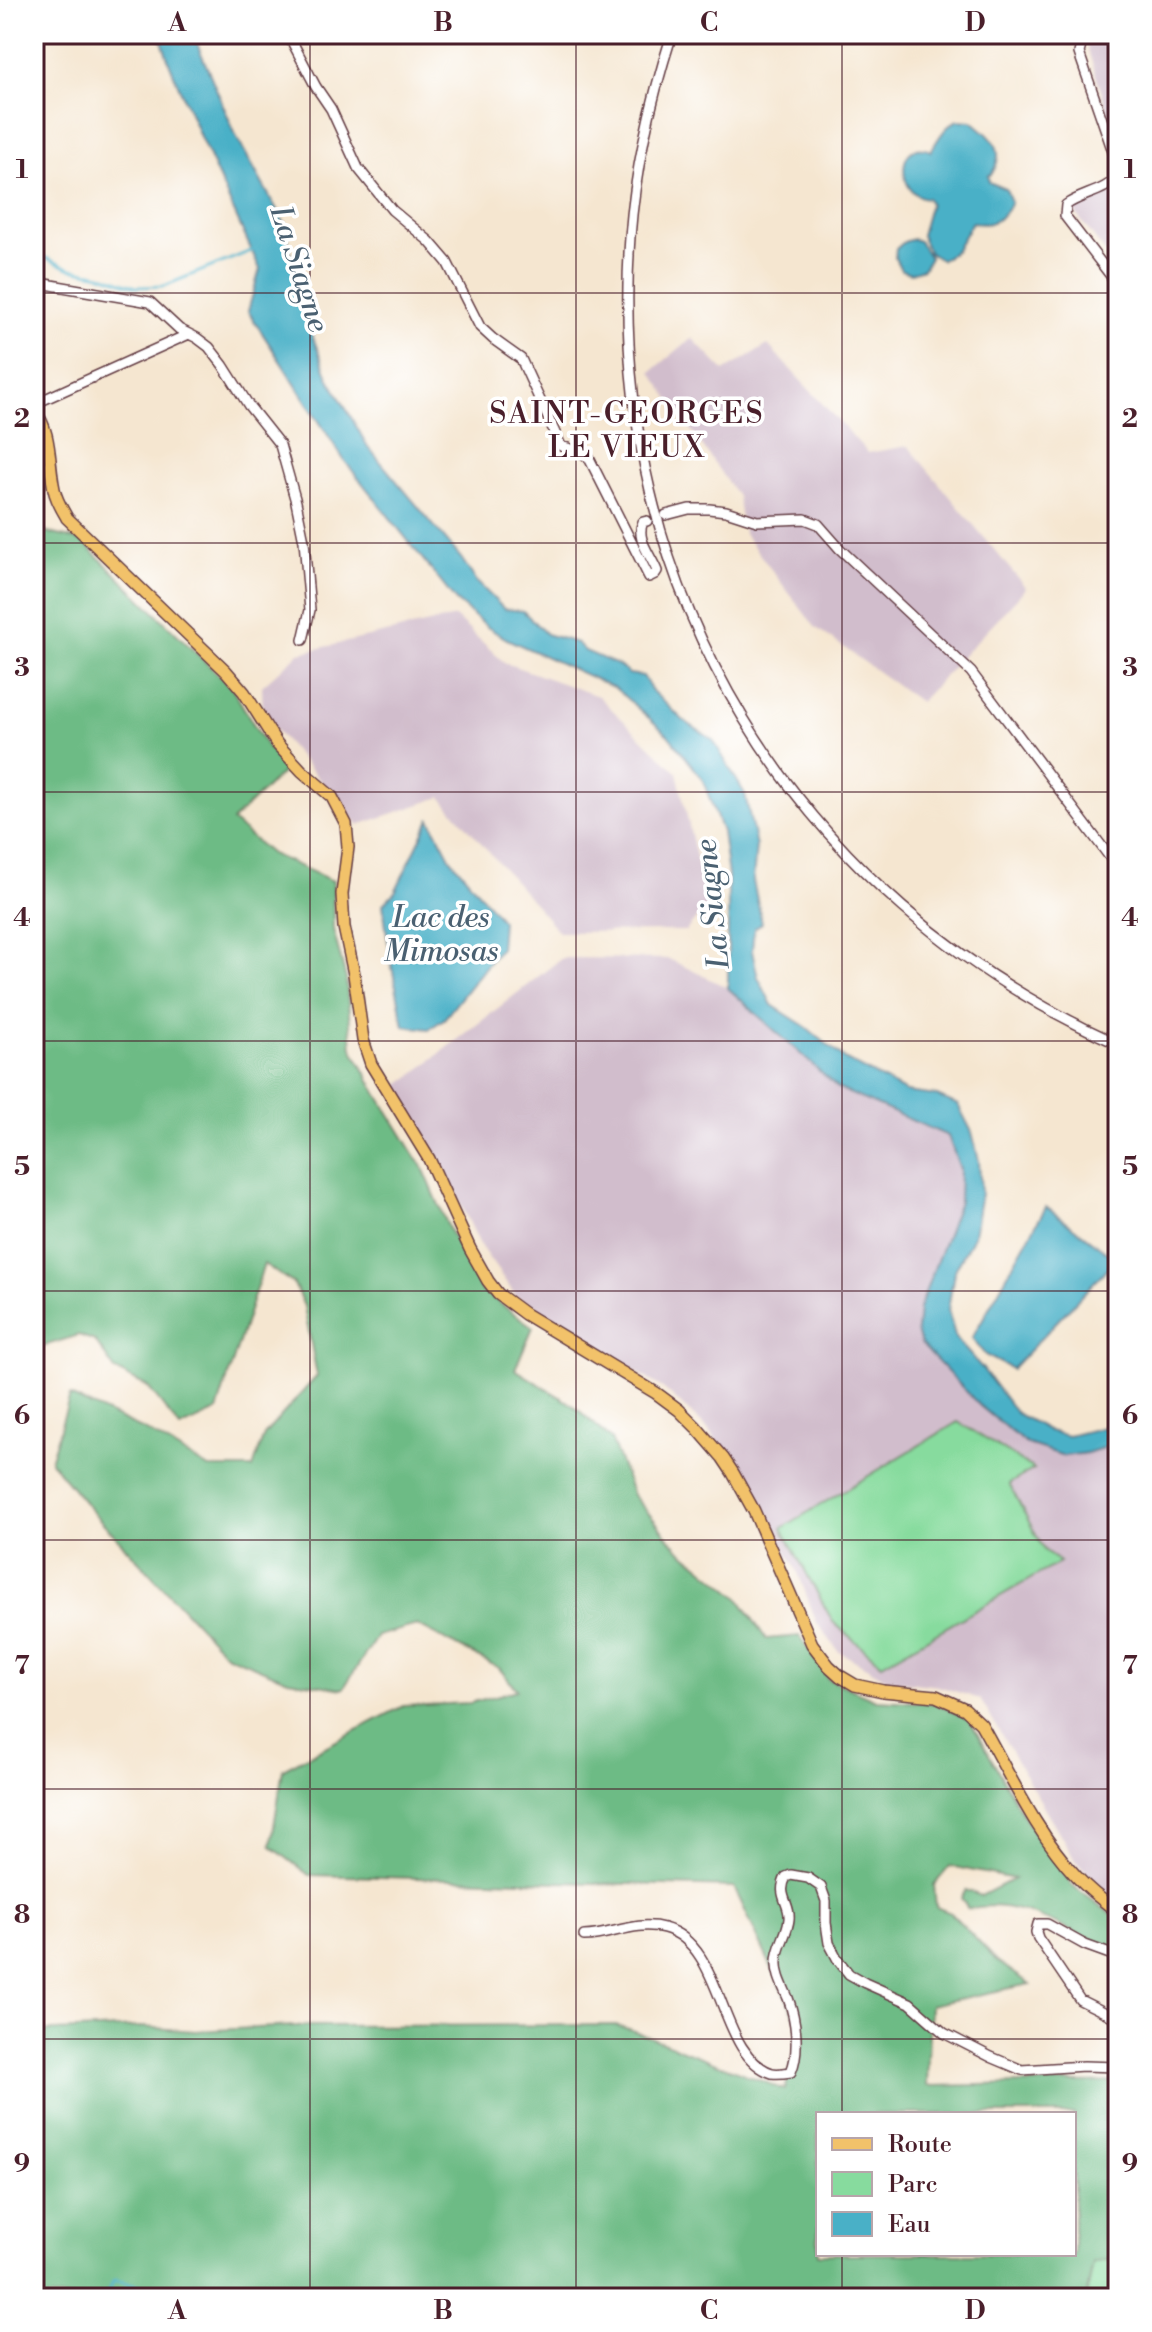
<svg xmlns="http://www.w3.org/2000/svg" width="1152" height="2332" viewBox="0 0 1152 2332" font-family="'Libre Bodoni',serif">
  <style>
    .industrial { fill: #d1bdcc }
    .green { fill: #87db9e; stroke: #687d64; stroke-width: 2 }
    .forest { fill: #6dbb85; stroke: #5c6d58; stroke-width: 2; fill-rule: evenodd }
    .water { fill: #49b0c7; stroke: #4a6879; stroke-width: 2 }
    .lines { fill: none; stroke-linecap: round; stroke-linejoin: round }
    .stream { stroke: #49b0c7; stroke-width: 3 }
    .minor-casing { stroke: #643d44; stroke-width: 12 }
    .major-casing { stroke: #643d44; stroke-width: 14 }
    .minor { stroke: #fff; stroke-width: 9 }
    .major { stroke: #f2c26a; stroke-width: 11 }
    .grid { fill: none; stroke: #4a1f2b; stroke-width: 2; stroke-opacity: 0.55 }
    .labels { text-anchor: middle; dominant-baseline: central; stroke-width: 7; stroke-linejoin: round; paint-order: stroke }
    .water-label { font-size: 30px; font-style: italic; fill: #4a6071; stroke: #fff }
    .neighbourhood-label { font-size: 30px; letter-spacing: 2px; fill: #4a1f2b; stroke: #fff }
    .neatline { fill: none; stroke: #4a1f2b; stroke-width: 3 }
    .grid-label { font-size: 26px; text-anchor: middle; font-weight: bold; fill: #4a1f2b }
  </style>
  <rect width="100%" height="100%" fill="#fff"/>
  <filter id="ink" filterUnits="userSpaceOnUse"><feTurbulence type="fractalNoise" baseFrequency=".0125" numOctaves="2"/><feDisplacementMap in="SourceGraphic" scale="16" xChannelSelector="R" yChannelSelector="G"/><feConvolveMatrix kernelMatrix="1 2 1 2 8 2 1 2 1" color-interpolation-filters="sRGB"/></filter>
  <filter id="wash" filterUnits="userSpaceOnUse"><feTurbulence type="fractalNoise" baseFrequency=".006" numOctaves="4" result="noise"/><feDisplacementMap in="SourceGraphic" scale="32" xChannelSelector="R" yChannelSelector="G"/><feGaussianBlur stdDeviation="1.8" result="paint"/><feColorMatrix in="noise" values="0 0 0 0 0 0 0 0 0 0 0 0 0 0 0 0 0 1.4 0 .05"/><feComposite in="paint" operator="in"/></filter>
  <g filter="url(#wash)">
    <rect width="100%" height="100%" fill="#f5e6d0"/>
    <path class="industrial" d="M1118,34v109l-32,-99z
      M1118,186v83l-44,-58z
      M692,338l32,33 44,-26 100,108 40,-7 118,142 -106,114 -105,-75 -71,-93 -7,-38 -86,-124z
      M455,617l50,46 93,33 79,76 30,133 -21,26 -127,1 -118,-135 -82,28 -96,-110 -1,-29 37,-33z
      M562,958l107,1 59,29 111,101 109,47 12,33 -1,33 -27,74 -11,68 59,62 45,37 93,-3v463l-42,-42 -96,-162 -42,-13 -49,-6 -51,-29 -22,-30 -19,-51 -55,-94 -36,-49 -42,-38 -148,-93 -35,-49 -41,-88 -43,-72z"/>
    <path class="green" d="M958,1422l76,47 -25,15 35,66 16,12 -178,102 -49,-42 -51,-94z
      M1118,2257v41h-32l7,-35z"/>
    <path class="forest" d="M41,531l41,10 150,147 35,59 20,21 -55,53 39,33 62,27v48l13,50 6,69 26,47 46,75 26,61 31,59 52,37 -18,42 58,36 38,34 22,56 44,52 61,50 28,42 34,-3 28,43 48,21 58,3 35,16 57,101 46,65 46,34v31c-48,-14 -98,-55 -150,-41l-7,-11 5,-8 15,6 33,-17 -64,-13 -16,19 2,22 15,6 46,48 33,23 -100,21 -3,81 191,-4v175l-25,6 -7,35h-1052v-266l107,-5 54,4 100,-5 321,-1 16,5 153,60 16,-60 -67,-143 -425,-12 -38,-29 12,-77 120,-63 67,-3 47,-13 -18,-22 -82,-43 -40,11 -34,53 -55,-9 -63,-26 -134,-144 -41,-49 20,-65 76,35 63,37h44l11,-33 53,-59 -13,-70 -10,-22 -30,-20 -47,147 -37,17 -32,-41 -33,-17 -20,-29 -16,-6 -45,14v-815zM818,2114h256v140h-256z"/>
    <path class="water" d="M160,34h33l44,104 49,88 12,72 30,79 40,70 93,111 16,24 27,27 19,2 23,23 31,9 8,8 33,14 11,9 14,2 9,15 31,29 30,20 32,54 11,52 -3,35 9,42 -8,5 -2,23 6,26 14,28 34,22 40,33 60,32 31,4 21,9 14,27 7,29 2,32 -7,42 -20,37 -6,38 8,29 26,29 34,45 33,18 19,5 36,-9 14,-10v26l-31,10 -23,3 -39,-13 -45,-37 -59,-62 -4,-13 2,-22 40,-107 1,-33 -12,-33 -109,-47 -111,-101v-112l-6,-44 -20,-54 -34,-43 -53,-47 -108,-49 -20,-12 -31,-26 -112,-141 -96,-149 12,-42 -59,-130 -31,-74z
      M958,120l14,1c20,17 36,27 19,54h-3l1,7 17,7 5,13c-8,17 -20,26 -39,20l-17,29 -14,9 -12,-7 -8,-18 9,-32 -3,-5c-31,-2 -31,-62 4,-47 7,-12 14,-25 27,-31z
      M913,239l6,2 11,17 -7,11 -12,4 -10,-3 -6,-12 1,-9 8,-7z
      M430,819l21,40 51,62 -2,27 -56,71 -15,10 -25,-3 -14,-69 -7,-53 12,-12z
      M1046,1207l70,52 -104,110 -27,-14 -13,-17z"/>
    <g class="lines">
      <path class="stream" d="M34,253l37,16 35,7 30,11 28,-1 92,-37
        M104,2298l10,-18 36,8 20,10"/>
    </g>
  </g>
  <g filter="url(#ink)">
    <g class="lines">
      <defs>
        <path id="minor" d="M288,34l28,53 15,22 27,59 34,42 37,31 18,21 33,65 13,12 28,20 40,87 20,6 8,6 60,119 6,-3 2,-3c-6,-16 -22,-32 -14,-49l4,-1
          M672,34c-21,66 -37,134 -42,203 -25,353 166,663 488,807
          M1084,34l-5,19 39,113
          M1118,176c-11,15 -37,18 -52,29l-1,11 53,69
          M34,282l116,20 29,27 18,9 12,9 14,18 26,41 31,39 16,57 8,39 6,69 -7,30
          M34,404l155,-70
          M666,515l23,-6h20l17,2 31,10 48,-2 13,5 22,25 131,123 147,196
          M584,1936c27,0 51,-16 80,-8 62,17 53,127 108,145 6,1 13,0 19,-1 9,-21 5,-53 -3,-74 -5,-12 -12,-24 -11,-37 0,-14 11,-28 12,-42 2,-15 -13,-24 -3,-42l5,-2 17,3 13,9 5,14v22l3,20 9,17 11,14 16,9 45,20 34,30 47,24 31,13 62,-4 34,1
          M1118,1957l-33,-12 -38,-21h-9l-2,8 2,6 42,62 38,19"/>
        <path id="major" d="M34,410c18,22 14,52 20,79 2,11 8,20 13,29l159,153 18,21 33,52 25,27 30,26 14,27 2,23 -6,47 2,33 10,47 9,66 8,24 58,95 41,90 18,32 10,13 27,20 131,79 23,17 17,17 27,31 10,15 21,38 58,133 17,22 11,10 15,9 28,6 53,5 29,13 16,15c29,51 55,109 95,152 13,14 27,25 42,36"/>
      </defs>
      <use href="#minor" class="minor-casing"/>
      <use href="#major" class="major-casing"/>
      <use href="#minor" class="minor"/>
      <use href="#major" class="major"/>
    </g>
  </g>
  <path class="grid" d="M310,34v2264M576,34v2264M842,34v2080M34,293h1084M34,543h1084M34,792h1084M34,1041h1084M34,1291h1084M34,1540h1084M34,1789h1084M34,2039h1084M842,2254v44"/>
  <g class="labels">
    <g class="water-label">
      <text transform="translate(299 269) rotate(72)">La Siagne</text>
      <text transform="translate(713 904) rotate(-96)">La Siagne</text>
      <text x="441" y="918">Lac des<tspan x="441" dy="34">Mimosas</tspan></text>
    </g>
    <g class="neighbourhood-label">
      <text x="627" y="414">SAINT-GEORGES<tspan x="627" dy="34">LE VIEUX</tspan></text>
    </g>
  </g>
  <rect width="1152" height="2332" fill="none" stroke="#fff" stroke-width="88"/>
  <rect x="816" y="2112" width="260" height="144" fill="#ffffff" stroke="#b7a5aa" stroke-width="2"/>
  <rect x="832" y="2138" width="40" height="12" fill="#f2c26a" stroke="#b7a5aa" stroke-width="2"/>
  <text x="888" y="2152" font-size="24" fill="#4a1f2b">Route</text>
  <rect x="832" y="2172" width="40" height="24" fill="#87db9e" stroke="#b7a5aa" stroke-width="2"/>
  <text x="888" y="2192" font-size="24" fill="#4a1f2b">Parc</text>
  <rect x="832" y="2212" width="40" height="24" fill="#49b0c7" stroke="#b7a5aa" stroke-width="2"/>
  <text x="888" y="2232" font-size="24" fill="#4a1f2b">Eau</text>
  <rect x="44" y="44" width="1064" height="2244" class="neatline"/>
  <g class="grid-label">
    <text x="177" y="31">A</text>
    <text x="443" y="31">B</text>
    <text x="709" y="31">C</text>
    <text x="975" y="31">D</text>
    <text x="22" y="178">1</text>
    <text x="1130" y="178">1</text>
    <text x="22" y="427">2</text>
    <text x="1130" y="427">2</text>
    <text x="22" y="676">3</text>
    <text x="1130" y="676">3</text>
    <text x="22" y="926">4</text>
    <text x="1130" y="926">4</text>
    <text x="22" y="1175">5</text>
    <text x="1130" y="1175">5</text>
    <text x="22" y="1424">6</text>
    <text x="1130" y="1424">6</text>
    <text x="22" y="1674">7</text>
    <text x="1130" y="1674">7</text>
    <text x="22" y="1923">8</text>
    <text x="1130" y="1923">8</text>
    <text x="22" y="2172">9</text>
    <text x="1130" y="2172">9</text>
    <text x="177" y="2319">A</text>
    <text x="443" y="2319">B</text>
    <text x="709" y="2319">C</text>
    <text x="975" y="2319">D</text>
  </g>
</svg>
